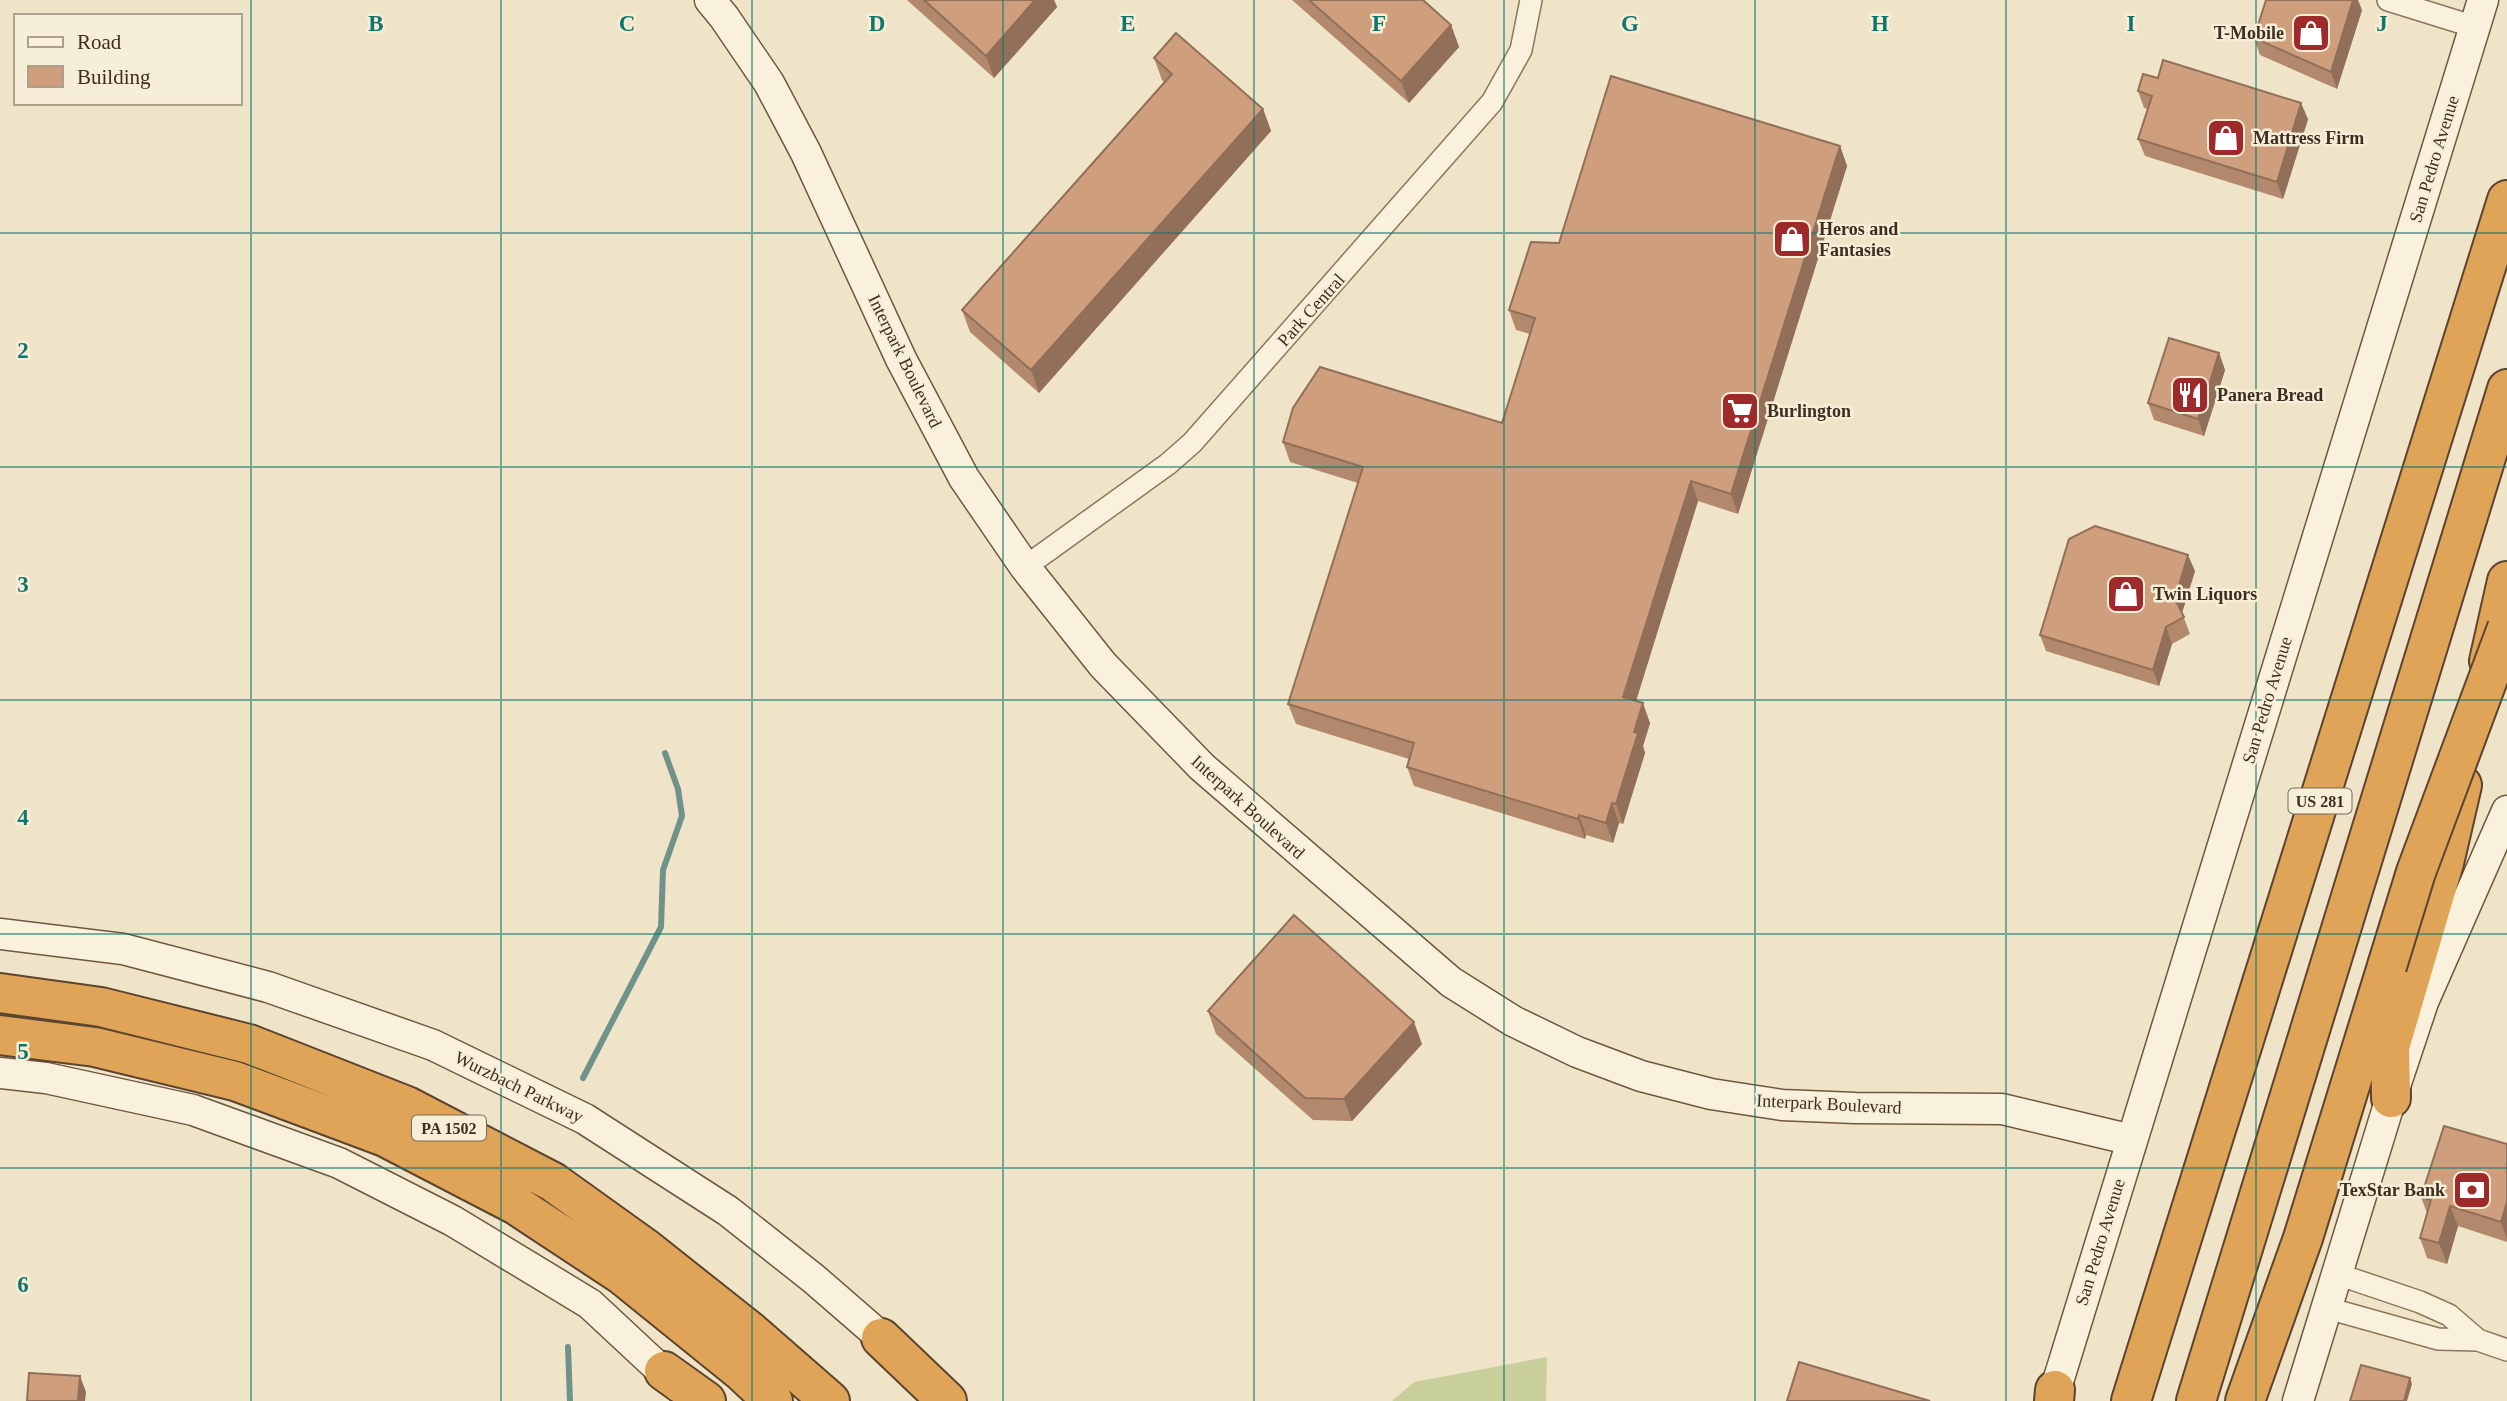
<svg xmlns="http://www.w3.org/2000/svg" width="2507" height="1401" viewBox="0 0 2507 1401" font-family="Georgia,serif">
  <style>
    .green { fill: #c9cf9b }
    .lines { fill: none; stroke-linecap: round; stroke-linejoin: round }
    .stream { stroke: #6f938a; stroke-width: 6 }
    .street-casing { stroke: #8d765c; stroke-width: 24 }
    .secondary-casing { stroke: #6f573f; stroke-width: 33 }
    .highway-casing { stroke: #5b4430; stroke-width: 42 }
    .street { stroke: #faf1dc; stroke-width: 21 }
    .secondary { stroke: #faf1dc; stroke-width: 30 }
    .highway { stroke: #e0a458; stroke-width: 38 }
    .highway-bridge-casing { stroke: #5b4430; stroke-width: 42; stroke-linecap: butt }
    .highway-bridge { stroke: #e0a458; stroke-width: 38 }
    .wall { fill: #b2896c }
    .shaded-wall { fill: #916f58 }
    .building { fill: #cf9f7d; stroke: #916f58; stroke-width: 2 }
    .grid { fill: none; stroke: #0f766e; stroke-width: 2; stroke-opacity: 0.55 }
    .labels { text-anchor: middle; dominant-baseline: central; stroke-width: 5; stroke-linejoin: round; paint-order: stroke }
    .shield { fill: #f7eed8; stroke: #756857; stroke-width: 2 }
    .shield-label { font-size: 16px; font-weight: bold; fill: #3d2e20 }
    .poi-label { font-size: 18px; font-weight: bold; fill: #3d2e20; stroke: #f7eed8; text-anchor: start }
    .street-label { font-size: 18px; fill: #3d2e20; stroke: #f7eed8 }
    .grid-label { font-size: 23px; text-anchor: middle; font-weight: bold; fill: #0f766e; stroke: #f7eed8; stroke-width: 5; stroke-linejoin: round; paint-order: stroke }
  </style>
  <rect width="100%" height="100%" fill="#f0e4c8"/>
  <path class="green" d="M1547,1357l-1,44h-154l22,-19z"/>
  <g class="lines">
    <path class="stream" d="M583,1078l78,-151 2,-57 19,-54 -4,-27 -13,-36
      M568,1347l2,54"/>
    <defs>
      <path id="street" d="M2388,0l87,27
        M1025,567l143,-103 24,-21 300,-341 29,-52 10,-50
        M2337,1274l83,28 29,13 29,25
        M2327,1308l111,31 40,1 29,10"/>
      <path id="secondary" d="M710,0l14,17 45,66 37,70 95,206 63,119 61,89 78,98 99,102 249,215 62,39 64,31 64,24 70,18 71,11 73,3 147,1 130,31
        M0,934l123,15 145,38 165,58 152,74 143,92 86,68 83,72
        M0,1073l46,5 147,32 146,53 114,58 137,83 88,82
        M2052,1401l431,-1401
        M2298,1401l93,-303 32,-96 84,-191"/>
      <path id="highway" d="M2489,661l18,-80
        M0,993l101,14 148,37 158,62 146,76 92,66 106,84 79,69
        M0,1035l95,12 140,34 150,56 131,68 106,70 120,97 31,29
        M2391,1098l-1,-51 54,-184 18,-78
        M881,1338l66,63
        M664,1371l42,30
        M2054,1401l1,-11
        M2131,1401l376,-1201
        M2196,1401l311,-1012
        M2245,1401l58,-163 84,-272"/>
    </defs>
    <use href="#street" class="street-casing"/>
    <use href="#secondary" class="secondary-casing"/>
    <use href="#highway" class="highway-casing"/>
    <use href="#street" class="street"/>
    <use href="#secondary" class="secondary"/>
    <use href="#highway" class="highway"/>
    <defs>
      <path id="highway-bridge" d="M2387,966l29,-94 91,-244"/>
    </defs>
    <use href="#highway-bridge" class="highway-bridge-casing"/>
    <use href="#highway-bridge" class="highway-bridge"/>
  </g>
  <path class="wall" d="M907,0h147l3,7 -63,71z
    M1292,0h131l28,25 8,22 -50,56z
    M2362,10l-25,79 -77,-34 -6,-17z
    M1154,58l109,51 8,22 -232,262 -69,-61 -8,-22 202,-228 -2,-2z
    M2158,78l150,41 -25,80 -138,-43 -7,-17 10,-30 -4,-1 -6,-17z
    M1840,146l7,20 -109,348 -40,-13 -62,200 14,22 -7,23 2,7 -22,71 -4,-1 -6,20 -27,-8 -1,4 -171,-53 -7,-19 2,-8 -113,-35 -8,-20 70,-221 -68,-21 -7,-20 219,-19 28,-89 -14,-4 -7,-20 50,-67z
    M2219,353l6,17 -21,66 -50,-16 -6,-17z
    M2195,571l-13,42 8,21 -18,10 -13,42 -113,-35 -6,-16z
    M1208,1011l214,33 -70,77 -39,-1 -97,-86z
    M2507,1144v98l-49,-16 -11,38 -20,-6 -7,-20 7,-25 -6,-16z"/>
  <path class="shaded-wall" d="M1035,0h19l3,7 -63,71 -8,-22z
    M2353,0h5l4,10 -25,79 -6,-17z
    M1451,25l8,22 -50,56 -8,-22z
    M2301,103l7,16 -25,80 -6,-17z
    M1263,109l8,22 -232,262 -8,-23z
    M1840,146l7,20 -109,348 -7,-20z
    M2219,353l6,17 -21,66 -6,-17z
    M1691,481l7,20 -67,216 -8,-20z
    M2188,555l7,16 -14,45 -6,-17z
    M2166,627l6,17 -13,42 -6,-16z
    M1643,703l7,20 -7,23 2,7 -22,71 -7,-20 18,-72z
    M1612,803l7,20 -6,20 -7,-20z
    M1579,815l7,20 -1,4 -7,-20z
    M1414,1022l8,22 -70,77 -8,-22z
    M2507,1202v37l-6,-17z
    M2450,1206l8,20 -11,38 -8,-21z
    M80,1376l6,16 -1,9h-7z
    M2410,1378l2,6 -5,17h-3z"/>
  <path class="building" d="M924,0h111l-49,56z
    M1309,0h114l28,25 -50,56z
    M2266,0h87l-22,72 -77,-34z
    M1176,33l87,76 -232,261 -69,-60 210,-236 -18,-16z
    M2163,60l138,43 -24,79 -139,-43 14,-43 -14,-5 5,-17 15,4z
    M1611,76l229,70 -109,348 -40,-13 -68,216 20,6 -9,29 4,1 -22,71 -4,-1 -6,20 -27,-8 -1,4 -171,-52 7,-24 -126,-39 75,-237 -80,-25 10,-34 27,-41 182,56 33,-105 -26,-8 22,-68 28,1z
    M2169,338l50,15 -21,66 -50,-16z
    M2095,526l93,29 -13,44 9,18 -18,10 -13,43 -113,-35 29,-96z
    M1294,915l120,107 -70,77 -39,-1 -97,-87z
    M2444,1126l63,18v58l-6,20 -51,-16 -11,37 -19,-5 11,-38 -10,-3z
    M1799,1362l131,39h-143z
    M2361,1365l49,13 -6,23h-54z
    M29,1373l51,3 -2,25h-51z"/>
  <path class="grid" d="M251,0v1401M501,0v1401M752,0v1401M1003,0v1401M1254,0v1401M1504,0v1401M1755,0v1401M2006,0v1401M2256,0v1401M0,233h2507M0,467h2507M0,700h2507M0,934h2507M0,1168h2507"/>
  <defs>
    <symbol id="shop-square" viewBox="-11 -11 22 22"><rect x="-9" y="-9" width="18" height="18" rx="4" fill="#9e2a2b" stroke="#f7eed8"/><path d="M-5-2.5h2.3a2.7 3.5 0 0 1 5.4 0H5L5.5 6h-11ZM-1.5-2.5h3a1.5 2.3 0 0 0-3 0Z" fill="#fff"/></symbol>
    <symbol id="restaurant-square" viewBox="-11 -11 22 22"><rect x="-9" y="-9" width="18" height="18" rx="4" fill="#9e2a2b" stroke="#f7eed8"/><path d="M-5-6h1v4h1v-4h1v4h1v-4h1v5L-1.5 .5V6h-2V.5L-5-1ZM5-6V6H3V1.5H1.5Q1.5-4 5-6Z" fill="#fff"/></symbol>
    <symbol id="supermarket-square" viewBox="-11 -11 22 22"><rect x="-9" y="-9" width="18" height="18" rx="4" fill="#9e2a2b" stroke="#f7eed8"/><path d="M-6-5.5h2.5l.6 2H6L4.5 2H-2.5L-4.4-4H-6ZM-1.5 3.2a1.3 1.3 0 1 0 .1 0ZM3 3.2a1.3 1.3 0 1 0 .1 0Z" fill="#fff"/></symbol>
    <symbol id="bank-square" viewBox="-11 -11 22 22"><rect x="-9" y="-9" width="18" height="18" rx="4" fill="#9e2a2b" stroke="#f7eed8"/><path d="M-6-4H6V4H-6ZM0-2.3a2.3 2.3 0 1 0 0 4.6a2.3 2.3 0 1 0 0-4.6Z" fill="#fff"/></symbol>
  </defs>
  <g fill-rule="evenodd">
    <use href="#shop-square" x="2289" y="11" width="44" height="44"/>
    <use href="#shop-square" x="2204" y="116" width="44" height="44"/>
    <use href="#shop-square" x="1770" y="217" width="44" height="44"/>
    <use href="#restaurant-square" x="2168" y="373" width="44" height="44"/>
    <use href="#supermarket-square" x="1718" y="389" width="44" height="44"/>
    <use href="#shop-square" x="2104" y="572" width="44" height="44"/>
    <use href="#bank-square" x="2450" y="1168" width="44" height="44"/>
  </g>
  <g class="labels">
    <g class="shield">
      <rect x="2288.5" y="788.5" width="63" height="25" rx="5"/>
      <rect x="412" y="1115.5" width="74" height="25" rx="5"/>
    </g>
    <g class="shield-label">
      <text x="2320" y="801">US 281</text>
      <text x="449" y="1128">PA 1502</text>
    </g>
    <g class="poi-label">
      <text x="2284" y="33" text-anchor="end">T-Mobile</text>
      <text x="2253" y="138">Mattress Firm</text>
      <text x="1819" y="229">Heros and<tspan x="1819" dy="21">Fantasies</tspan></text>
      <text x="2217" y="395">Panera Bread</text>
      <text x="1767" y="411">Burlington</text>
      <text x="2153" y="594">Twin Liquors</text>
      <text x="2445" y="1190" text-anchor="end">TexStar Bank</text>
    </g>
    <g class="street-label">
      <text transform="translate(2434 159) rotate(-73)">San Pedro Avenue</text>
      <text transform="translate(1311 310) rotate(-48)">Park Central</text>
      <text transform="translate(905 361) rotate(64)">Interpark Boulevard</text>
      <text transform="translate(2267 700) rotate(-73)">San Pedro Avenue</text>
      <text transform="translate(1248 807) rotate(42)">Interpark Boulevard</text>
      <text transform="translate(519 1087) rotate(26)">Wurzbach Parkway</text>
      <text transform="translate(1829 1104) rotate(3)">Interpark Boulevard</text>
      <text transform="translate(2100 1242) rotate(-73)">San Pedro Avenue</text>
    </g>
  </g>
  <g class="grid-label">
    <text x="376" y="31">B</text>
    <text x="627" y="31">C</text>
    <text x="877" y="31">D</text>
    <text x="1128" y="31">E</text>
    <text x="1379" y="31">F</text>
    <text x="1630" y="31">G</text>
    <text x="1880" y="31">H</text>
    <text x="2131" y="31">I</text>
    <text x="2382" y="31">J</text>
    <text x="23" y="358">2</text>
    <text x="23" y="592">3</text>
    <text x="23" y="825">4</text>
    <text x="23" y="1059">5</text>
    <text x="23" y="1292">6</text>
  </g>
  <rect x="14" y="14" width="228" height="91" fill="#f7eed8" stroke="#ada18e" stroke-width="2"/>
  <rect x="28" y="37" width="35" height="10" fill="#faf1dc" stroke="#ada18e" stroke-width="2"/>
  <text x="77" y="49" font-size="21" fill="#3d2e20">Road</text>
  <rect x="28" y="66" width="35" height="21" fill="#cf9f7d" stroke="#ada18e" stroke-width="2"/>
  <text x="77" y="84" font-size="21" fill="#3d2e20">Building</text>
</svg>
